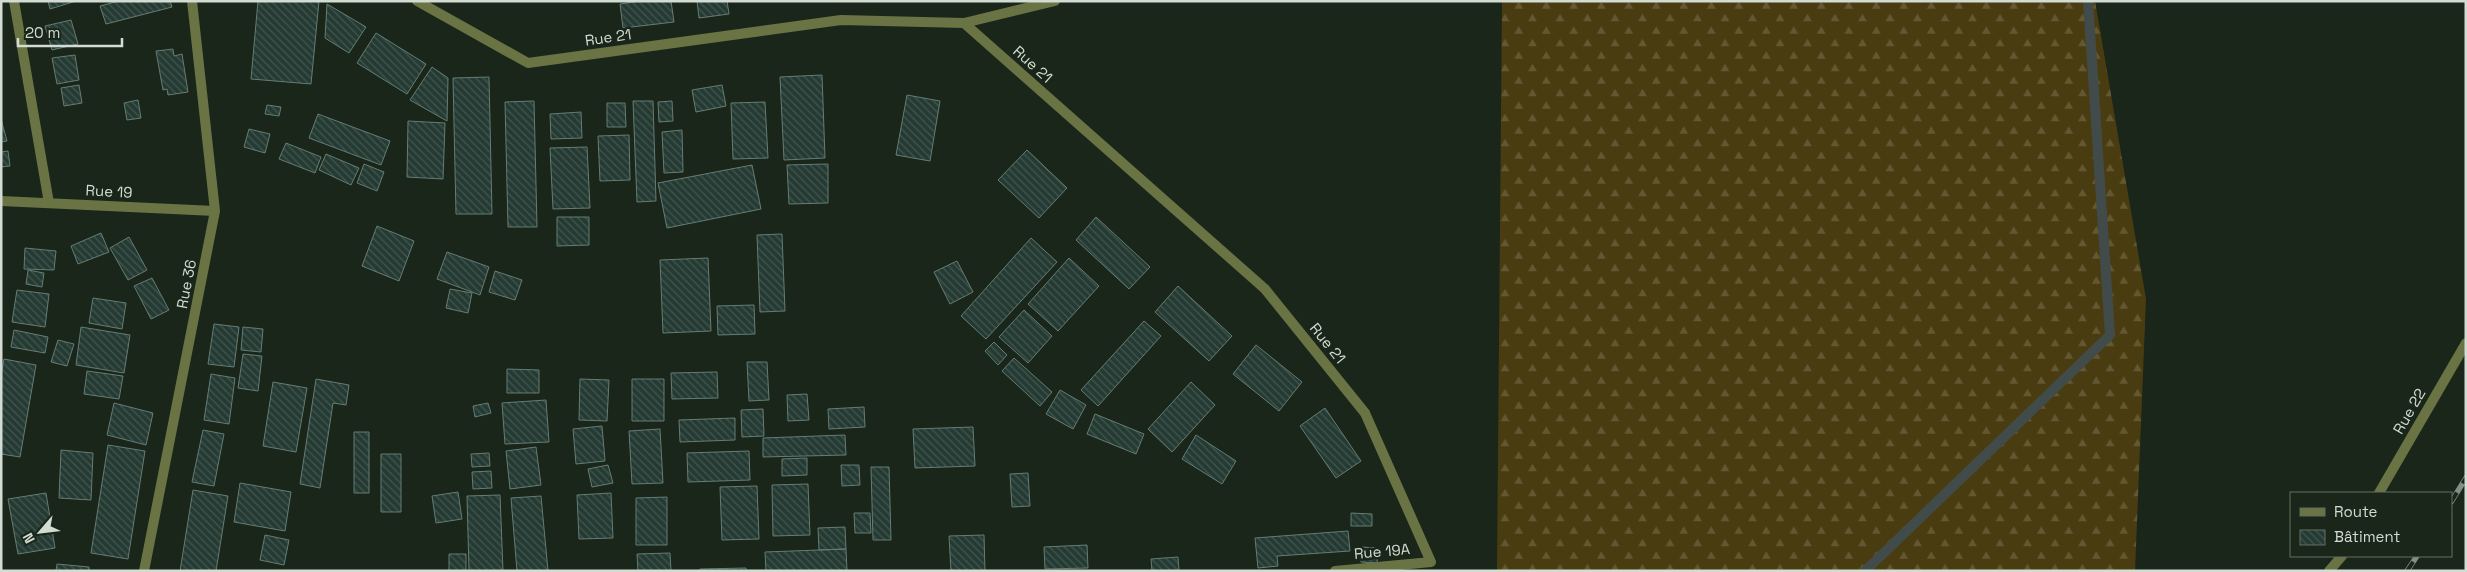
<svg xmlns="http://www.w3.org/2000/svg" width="2467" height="572" viewBox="0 0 2467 572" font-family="'Space Grotesk',sans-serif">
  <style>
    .forest { fill: url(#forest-firs) }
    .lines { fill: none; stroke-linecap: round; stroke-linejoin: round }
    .stream { stroke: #414c4a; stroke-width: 10 }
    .building { fill: url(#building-back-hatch); stroke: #657d75 }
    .minor { stroke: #697344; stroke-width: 10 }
    .tertiary { stroke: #697344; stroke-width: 10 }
    .rail-casing { stroke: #848e84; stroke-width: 5.5 }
    .rail { stroke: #192619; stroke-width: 4; stroke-dasharray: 11; stroke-linecap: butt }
    .labels { text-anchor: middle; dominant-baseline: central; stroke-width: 5; stroke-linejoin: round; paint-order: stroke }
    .street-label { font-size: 15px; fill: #d3dcd3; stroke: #192619 }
  </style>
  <defs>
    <pattern id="forest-firs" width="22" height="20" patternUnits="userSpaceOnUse" patternTransform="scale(1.25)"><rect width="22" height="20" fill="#4a3c11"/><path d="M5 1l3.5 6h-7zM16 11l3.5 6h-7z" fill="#635833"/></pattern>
    <pattern id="building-back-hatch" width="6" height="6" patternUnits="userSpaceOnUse" patternTransform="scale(1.25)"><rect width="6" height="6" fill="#243a33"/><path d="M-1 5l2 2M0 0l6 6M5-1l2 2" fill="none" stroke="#435650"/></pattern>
  </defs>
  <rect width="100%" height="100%" fill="#192619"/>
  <path class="forest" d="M1502,1h593l51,298 -11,272h-638z"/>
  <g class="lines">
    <path class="stream" d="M1865,571l245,-236 -22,-334"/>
  </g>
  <path class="building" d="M48,1h28l-26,8z
    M119,1h51l2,6 -66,17 -6,-18z
    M258,1h61l-8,83 -60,-5z
    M641,1h30l3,21 -51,6 -3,-24z
    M697,1h30l2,13 -30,4z
    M327,4l39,23 -17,26 -24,-15z
    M71,20l7,24 -26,6 -7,-24z
    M376,33l50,31 -19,30 -50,-31z
    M173,49l1,7 8,-2 6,38 -20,3 -1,-6 -4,1 -7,-39z
    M75,55l4,25 -22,4 -5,-26z
    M432,67l16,11 -1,43 -37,-21z
    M822,75l3,83 -41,2 -4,-83z
    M489,77l3,137h-36l-3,-136z
    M79,85l3,18 -18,3 -3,-18z
    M722,85l4,21 -30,6 -4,-22z
    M907,95l33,6 -10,60 -34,-6z
    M138,100l3,18 -14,2 -3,-17z
    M534,101l3,126h-29l-3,-125z
    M633,101h20l3,100 -19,1z
    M672,101l1,20 -14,1 -1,-20z
    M765,102l3,56 -35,1 -2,-56z
    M607,103h18l1,24h-19z
    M267,105l14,2 -2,9 -14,-2z
    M581,112l1,26 -31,1 -1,-25z
    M318,114l72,27 -9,24 -72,-27z
    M1,119l6,22 -6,1z
    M408,121l37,2 -2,56 -36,-2z
    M249,129l21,5 -5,19 -21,-6z
    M682,130l1,42 -19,1 -2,-41z
    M629,135l1,45 -30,1 -2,-45z
    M286,143l35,14 -6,16 -36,-14z
    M587,147l3,61 -37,1 -3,-61z
    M1027,150l40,38 -28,30 -41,-38z
    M8,151l2,15 -9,1v-15z
    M326,154l33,14 -8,17 -32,-15z
    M364,164l20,8 -7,19 -20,-8z
    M828,164v39l-39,1 -2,-39z
    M752,165l9,44 -94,19 -9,-45z
    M557,217h32v28l-32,1z
    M1096,217l54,50 -21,22 -53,-49z
    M377,226l37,15 -15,40 -37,-15z
    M101,233l8,19 -31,12 -7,-18z
    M782,234l3,77 -25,1 -3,-77z
    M129,237l18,33 -19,10 -18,-32z
    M1031,238l26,24 -71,77 -25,-23z
    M25,248l31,3 -2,19 -30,-1z
    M447,252l42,15 -9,28 -43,-16z
    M708,258l3,73 -48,2 -3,-73z
    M1069,258l30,28 -41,45 -30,-27z
    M957,261l16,31 -23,12 -16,-32z
    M28,270l16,3 -2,14 -16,-3z
    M495,271l27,9 -7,20 -26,-8z
    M152,278l17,32 -18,9 -17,-33z
    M1178,286l54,50 -23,25 -54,-49z
    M450,289l22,4 -4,20 -22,-5z
    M17,290l32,4 -4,33 -33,-5z
    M93,298l33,5 -4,26 -33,-6z
    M754,305l1,29 -37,1 -1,-29z
    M1024,310l28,26 -24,27 -29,-26z
    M1144,321l17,15 -63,70 -17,-16z
    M214,324l25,3 -5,40 -26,-3z
    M81,327l49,8 -6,38 -48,-8z
    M243,327l20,2 -2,23 -20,-2z
    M14,330l34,7 -3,16 -34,-6z
    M58,340l16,4 -7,22 -16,-4z
    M994,342l13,13 -9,10 -13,-14z
    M1256,345l46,37 -23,29 -46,-37z
    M243,354l19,2 -4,35 -20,-3z
    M1014,358l38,34 -12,14 -38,-35z
    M4,359l32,6 -16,92 -19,-3v-79z
    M747,362h20l2,38 -20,1z
    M507,369l32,1v23h-32z
    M87,371l36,5 -4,23 -35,-5z
    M717,372l1,26 -46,1 -1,-26z
    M211,374l24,4 -6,46 -25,-4z
    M316,379l33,6 -3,20 -13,-2 -13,85 -20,-4z
    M580,379l29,1 -2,41 -28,-1z
    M632,379h32v42h-32z
    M273,382l34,6 -11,64 -33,-6z
    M1191,382l24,23 -43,47 -24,-23z
    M1060,390l26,15 -13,24 -27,-15z
    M807,394l2,26 -21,1 -1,-26z
    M546,400l3,42 -44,2 -3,-41z
    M114,403l39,10 -7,32 -39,-10z
    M488,403l3,10 -16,4 -2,-11z
    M864,407l1,20 -36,2 -1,-20z
    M1325,408l36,53 -25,17 -36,-52z
    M763,409l1,27 -22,1 -1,-27z
    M1095,414l49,20 -8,20 -49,-20z
    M735,418v22l-55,2 -1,-22z
    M602,426l3,35 -29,3 -3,-35z
    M973,427l2,39 -60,2 -2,-39z
    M660,429l3,54 -31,1 -3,-53z
    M203,430l21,4 -10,52 -22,-4z
    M354,432h15v61h-15z
    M845,435l1,20 -83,2v-19z
    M1196,435l40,26 -14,23 -40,-25z
    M108,445l37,6 -17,108 -37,-6z
    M536,447l5,38 -31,4 -4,-38z
    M61,450l32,3 -2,47 -32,-2z
    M749,451l1,29 -62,2 -1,-29z
    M489,453l1,13 -18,1 -1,-13z
    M381,454h20v58h-20z
    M807,458v17l-25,1v-17z
    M608,465l5,18 -21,4 -4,-18z
    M841,465h18l1,20 -18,1z
    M871,467h18l2,73h-18z
    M491,471l1,17 -19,1 -1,-17z
    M1028,473l2,33 -18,1 -2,-33z
    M240,483l51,9 -6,39 -51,-9z
    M808,484l2,51 -37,1 -1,-51z
    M757,486l2,53 -37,1 -2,-53z
    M193,490l35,6 -12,75h-36z
    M458,492l4,27 -26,4 -4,-27z
    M46,493l9,55 -37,6 -10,-55z
    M611,493l2,45 -34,1 -2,-44z
    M500,495l3,76h-34l-2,-75z
    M541,496l7,75h-31l-6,-73z
    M667,497v48h-31v-47z
    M854,513h16l1,20h-16z
    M1351,513l21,1v12h-21z
    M845,527l1,22 -27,1 -1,-22z
    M1348,531l2,20 -73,5 1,10 -20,2 -3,-30z
    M265,535l24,5 -5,25 -24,-5z
    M984,535l1,36h-34l-2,-35z
    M1087,545l1,23 -43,1 -1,-22z
    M1362,547l16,1 -1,15 -16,-1z
    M846,549l1,22h-81l-1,-19z
    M670,553l1,18h-33l-1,-17z
    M449,554h17v17h-17z
    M1178,557l1,14h-27l-1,-12z
    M57,564l32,3v4h-33z
    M746,568v3h-46v-2z"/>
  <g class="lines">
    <path class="minor" d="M14,1l35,202
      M417,1l111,62 313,-43 123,3 301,266 100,124 66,149 -96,9
      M964,23l91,-22
      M1,201l214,10
      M144,571l71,-360 -23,-210"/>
    <path class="tertiary" d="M2379,493l87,-150
      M2329,571l13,-15"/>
    <defs>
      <path id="rail" d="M2451,502l15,-24
        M2407,571l10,-15"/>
    </defs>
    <use href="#rail" class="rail-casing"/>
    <use href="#rail" class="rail"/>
  </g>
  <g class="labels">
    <g class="street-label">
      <text transform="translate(608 37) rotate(-8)">Rue 21</text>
      <text transform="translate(1033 64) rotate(42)">Rue 21</text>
      <text transform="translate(109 191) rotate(3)">Rue 19</text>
      <text transform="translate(186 284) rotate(-79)">Rue 36</text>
      <text transform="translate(1328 343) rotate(51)">Rue 21</text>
      <text transform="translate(2409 411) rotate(-60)">Rue 22</text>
      <text transform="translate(1382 551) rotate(-5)">Rue 19A</text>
    </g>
  </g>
  <rect width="2467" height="572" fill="none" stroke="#d3dcd3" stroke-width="5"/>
  <rect x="2290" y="492" width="162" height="65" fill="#192619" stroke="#636f63"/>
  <rect x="2300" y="508" width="25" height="8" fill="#697344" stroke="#636f63"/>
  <text x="2334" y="517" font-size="15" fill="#d3dcd3">Route</text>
  <rect x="2300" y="530" width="25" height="15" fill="url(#building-back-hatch)" stroke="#636f63"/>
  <text x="2334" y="542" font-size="15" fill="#d3dcd3">Bâtiment</text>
  <g transform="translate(40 532) rotate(242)" stroke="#192619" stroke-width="4" paint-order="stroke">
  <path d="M0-4L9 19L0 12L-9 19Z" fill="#d3dcd3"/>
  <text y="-8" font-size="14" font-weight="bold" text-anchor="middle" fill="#d3dcd3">N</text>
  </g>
  <path d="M18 38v8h104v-8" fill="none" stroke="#d3dcd3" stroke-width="2.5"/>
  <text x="25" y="38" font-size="15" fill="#d3dcd3" stroke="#192619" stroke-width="4" paint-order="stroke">20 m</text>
</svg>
